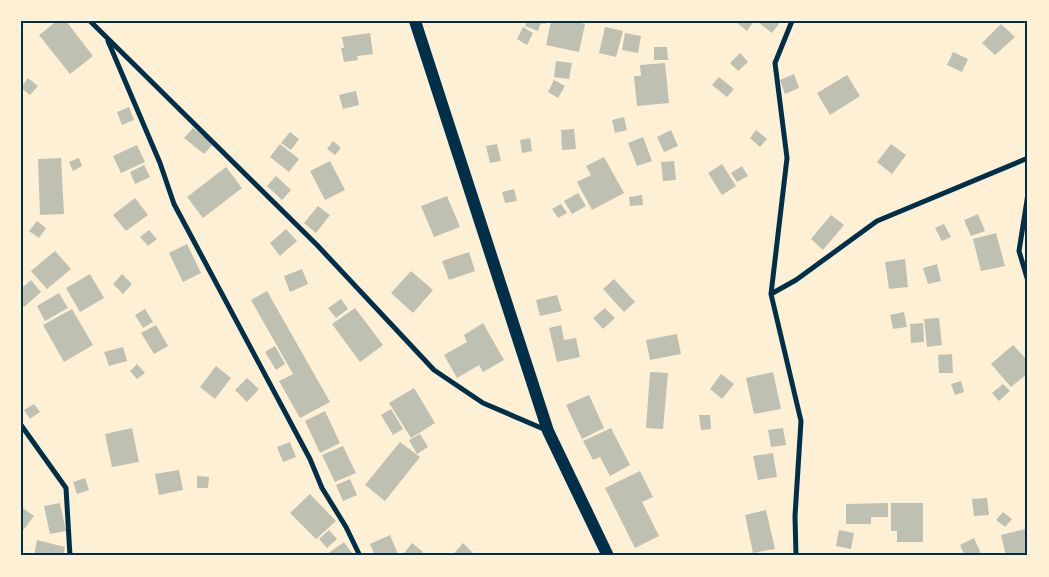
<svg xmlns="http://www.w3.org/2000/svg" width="1049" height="577" viewBox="0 0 1049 577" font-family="Mulish,sans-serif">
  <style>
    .building { fill: #bec0b2 }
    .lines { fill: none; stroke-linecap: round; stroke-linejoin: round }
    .minor { stroke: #003049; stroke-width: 5 }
    .primary { stroke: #003049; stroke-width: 12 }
    .neatline { fill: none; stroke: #003049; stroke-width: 2 }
  </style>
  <rect width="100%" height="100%" fill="#fdf0d5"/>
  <path class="building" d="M57,21h9l27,35 -23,18 -31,-39z
    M527,21h19l-1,3 -4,-1 -3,8 -13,-5z
    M551,21h22l12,3 -6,28 -33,-7z
    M735,21h19l-7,10z
    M761,21h20l-9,12 -13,-10z
    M1001,24l14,13 -20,18 -13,-12z
    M523,27l10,6 -6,12 -10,-6z
    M605,27l18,4 -7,26 -17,-4z
    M370,33l3,21 -16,2 1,4 -14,2 -3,-14h3l-2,-11z
    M625,33l16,3 -3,17 -16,-3z
    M654,47h13l1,13h-14z
    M953,52l15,7 -6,13 -15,-7z
    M740,53l8,9 -10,9 -8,-8z
    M556,61l16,2 -3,16 -15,-2z
    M665,63l4,40 -32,3 -3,-30h7l-1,-11z
    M794,74l5,14 -14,6 -5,-14z
    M847,75l13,21 -30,19 -13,-22z
    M719,77l15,12 -7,8 -15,-12z
    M28,78l10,8 -8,9 -9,-7z
    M554,80l11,6 -7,12 -10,-6z
    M356,91l3,14 -16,4 -4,-14z
    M129,107l5,13 -12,5 -5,-13z
    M624,117l3,13 -12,3 -3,-13z
    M193,128l20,16 -9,10 -20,-16z
    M574,129l2,20 -14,1 -1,-20z
    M671,130l7,16 -14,6 -7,-15z
    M756,130l11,9 -7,8 -10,-9z
    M290,132l9,7 -8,11 -10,-7z
    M643,137l9,24 -15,5 -9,-23z
    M530,138l2,13 -10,2 -2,-13z
    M333,141l8,7 -6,7 -8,-6z
    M280,144l19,15 -10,13 -19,-15z
    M497,144l4,17 -11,2 -4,-17z
    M891,144l15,11 -14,19 -15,-12z
    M137,145l8,17 -24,11 -8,-17z
    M604,157l20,36 -32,17 -15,-28 14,-7 -5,-9z
    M61,158l3,56 -24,1 -2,-56z
    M79,158l3,8 -9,5 -4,-9z
    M330,161l15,29 -20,10 -15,-29z
    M674,161l2,19 -13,1 -2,-19z
    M722,164l14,22 -14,9 -14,-22z
    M144,165l6,12 -15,7 -5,-12z
    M742,166l6,10 -11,6 -6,-9z
    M226,167l16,21 -39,30 -16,-21z
    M276,176l15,14 -9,10 -15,-14z
    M514,189l3,12 -12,2 -3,-11z
    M578,193l8,13 -14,8 -8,-13z
    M642,195l1,10 -13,1 -1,-9z
    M447,196l13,31 -26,10 -13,-31z
    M135,198l13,17 -22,16 -13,-16z
    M561,204l6,9 -9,5 -6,-9z
    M318,206l12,9 -14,18 -12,-10z
    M978,214l7,17 -14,5 -7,-16z
    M831,215l13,10 -21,25 -12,-11z
    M37,221l9,7 -7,10 -10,-7z
    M944,224l7,13 -9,4 -7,-13z
    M286,229l11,12 -17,15 -10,-13z
    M149,230l8,9 -9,7 -8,-9z
    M996,233l9,33 -24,5 -8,-32z
    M187,244l14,29 -18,9 -14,-29z
    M55,251l16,18 -24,20 -16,-18z
    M469,252l6,19 -26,9 -7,-19z
    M905,259l3,28 -19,2 -4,-27z
    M937,264l4,17 -13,3 -5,-16z
    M302,269l6,15 -18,8 -6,-16z
    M411,271l22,19 -20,23 -22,-20z
    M90,274l14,24 -24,14 -14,-24z
    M122,274l10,10 -9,10 -10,-10z
    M614,279l21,23 -11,10 -21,-23z
    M31,280l10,12 -17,15 -3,-3v-15z
    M267,291l63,111 -30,16 -21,-37 14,-7 -42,-74z
    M59,293l9,15 -23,13 -8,-15z
    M557,295l5,16 -22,5 -4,-16z
    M341,299l7,10 -12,9 -8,-10z
    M355,308l28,37 -23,17 -28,-38z
    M605,308l10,10 -12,11 -10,-11z
    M72,309l21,36 -29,17 -21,-37z
    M145,309l8,13 -10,6 -8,-13z
    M904,312l3,15 -14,2 -3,-14z
    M939,318l3,27 -15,2 -3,-28z
    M483,323l21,37 -21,12 -4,-7 -22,13 -13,-23 23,-13 -3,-7z
    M923,323l1,19 -13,1 -1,-19z
    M156,325l12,21 -14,8 -13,-21z
    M561,325l3,15 12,-2 4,19 -23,5 -8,-34z
    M677,334l4,20 -31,6 -4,-20z
    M1013,345l15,16v12l-17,14 -20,-23z
    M275,346l10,18 -9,6 -11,-18z
    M123,347l4,14 -18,5 -5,-14z
    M952,354l1,19h-14l-1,-18z
    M137,364l8,9 -8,6 -7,-8z
    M216,366l15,12 -16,21 -15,-12z
    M650,372l18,1 -5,56 -17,-1z
    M773,372l8,37 -27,5 -8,-36z
    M721,374l13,10 -12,15 -12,-10z
    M247,378l12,11 -12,13 -12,-12z
    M961,381l3,11 -9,3 -4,-11z
    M1003,384l7,7 -11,10 -7,-8z
    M414,388l21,35 -24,15 -22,-35z
    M589,395l15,33 -22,11 -16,-34z
    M34,404l6,8 -10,7 -6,-9z
    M391,409l12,20 -10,6 -12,-20z
    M325,411l15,32 -20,10 -15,-32z
    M699,415h11l1,14 -10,1z
    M132,428l7,34 -27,5 -7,-33z
    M611,428l19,37 -20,11 -10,-19 -7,3 -10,-19z
    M783,428l3,17 -15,2 -3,-17z
    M420,434l8,13 -11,7 -8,-14z
    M290,442l6,15 -13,5 -6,-15z
    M400,442l20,15 -35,44 -20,-16z
    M343,446l13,27 -21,9 -13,-27z
    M773,453l4,24 -19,3 -5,-24z
    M179,470l4,20 -24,5 -4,-21z
    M640,471l13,26 -11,5 17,34 -24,12 -30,-60z
    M197,476l12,1 -1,11h-11z
    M85,478l4,12 -12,4 -4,-12z
    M350,479l7,16 -14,6 -7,-16z
    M310,494l26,27 -20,18 -26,-26z
    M987,498l2,17 -15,1 -2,-17z
    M60,503l6,28 -16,3 -6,-28z
    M888,503v14h-17v7h-25v-20z
    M891,503h32v39h-26v-11h-6z
    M21,507l13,9 -13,17z
    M766,510l9,39 -22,4 -8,-38z
    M1003,512l9,7 -7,8 -9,-7z
    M1025,529l3,12v15h-22l-5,-21z
    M329,530l8,9 -10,9 -8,-9z
    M839,530l15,3 -3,16 -15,-3z
    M390,535l8,19 -23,2 -5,-12z
    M974,538l8,18h-17l-5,-11z
    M37,540l28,7 -2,9h-29z
    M344,542l10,14h-26l-1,-2z
    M412,543l11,9 -3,4h-18z
    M463,543l13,13h-24z"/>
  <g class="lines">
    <path class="minor" d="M90,21l227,224 117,125 49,33 63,27
      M792,21l-17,42 12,95 -16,136 25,-14 81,-59 151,-63
      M108,41l52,122 14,41 136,255 12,29 24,39 14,29
      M1028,194l-9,57 9,30
      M771,294l30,127 -6,95 1,40
      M21,425l45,63 4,68"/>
    <path class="primary" d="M415,21l133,410 60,125"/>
  </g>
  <rect width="1049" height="577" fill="none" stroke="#fdf0d5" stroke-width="45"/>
  <rect x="22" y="22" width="1004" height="532" class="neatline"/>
</svg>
